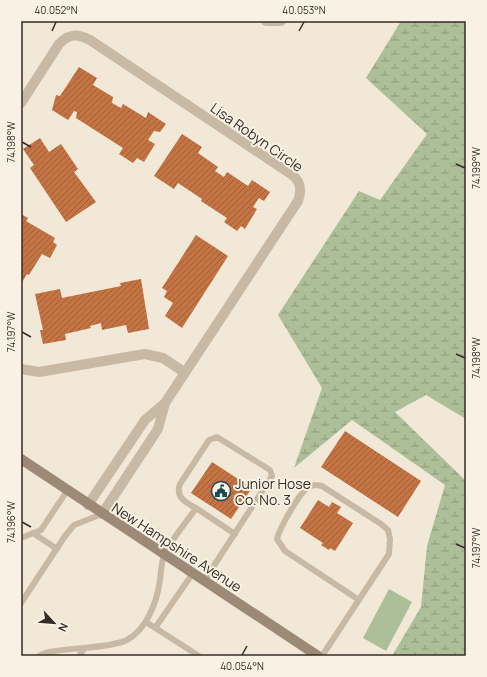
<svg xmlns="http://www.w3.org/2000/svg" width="487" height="677" viewBox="0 0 487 677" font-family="Manrope,sans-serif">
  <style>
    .wetland { fill: url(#wetland-marsh) }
    .garden { fill: #adbf99 }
    .building { fill: url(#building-hatch) }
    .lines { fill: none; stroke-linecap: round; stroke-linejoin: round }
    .service { stroke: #c8b9a5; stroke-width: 6 }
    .minor { stroke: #c8b9a5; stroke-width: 10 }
    .secondary { stroke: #9c8976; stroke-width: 10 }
    .ticks { fill: none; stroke: #342c26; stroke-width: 1.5 }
    .labels { text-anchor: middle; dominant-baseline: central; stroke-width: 4; stroke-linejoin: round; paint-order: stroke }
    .street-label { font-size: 14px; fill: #342c26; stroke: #f9f2e4 }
    .poi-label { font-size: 14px; fill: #342c26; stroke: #f9f2e4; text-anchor: start }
    .neatline { fill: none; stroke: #342c26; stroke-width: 1.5 }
    .ticks-label { font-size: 10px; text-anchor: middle; fill: #342c26 }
  </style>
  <defs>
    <pattern id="wetland-marsh" width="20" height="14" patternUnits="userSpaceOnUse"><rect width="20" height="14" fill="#adbf99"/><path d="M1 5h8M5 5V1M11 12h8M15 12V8" fill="none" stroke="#8e9b7d"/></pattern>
    <pattern id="building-hatch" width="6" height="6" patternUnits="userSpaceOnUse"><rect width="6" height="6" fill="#c47343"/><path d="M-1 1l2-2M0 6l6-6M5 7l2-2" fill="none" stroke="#a05f38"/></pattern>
  </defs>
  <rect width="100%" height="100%" fill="#f1e8d8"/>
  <path class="wetland" d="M401,21h65v398l-40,-24 -31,17 71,69v175h-74l29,-49 6,-61 18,-61 -93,-65 -58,48 28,-80 -44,-73 81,-124 21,9 47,-66 -61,-56z"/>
  <path class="garden" d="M389,589l23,13 -26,49 -23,-13z"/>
  <path class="building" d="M79,67l18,11 -4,7 20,12 -1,6 9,5 2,-4 23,14 2,-6 18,12 -6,8 -6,-1 -6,9 7,4 -11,18 -7,-4 -4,5 -14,-9 4,-6 -47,-30 1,-6 -3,-1 -6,9 -16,-10 4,-15 4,1z
    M182,134l20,13 -4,6 20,14 -3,4 9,6 3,-5 21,14 4,-6 18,12 -6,9 -5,-3 -6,9 4,2 -12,20 -4,-3 -4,5 -13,-9 3,-4 -26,-17 1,-2 -24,-16 -4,6 -20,-13z
    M40,138l9,14 12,-8 17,25 -4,3 22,30 -30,20 -36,-54 4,-3 -11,-16z
    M21,214l7,4 -2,3 29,17 -2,4 4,3 -7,13 -8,-4 -13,21 -2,-1 -6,10z
    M196,235l32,21 -46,72 -17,-12 8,-13 -9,-6 3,-6 -5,-3z
    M141,279l8,50 -21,4 -2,-8 -24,5 -1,-7 -11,3 1,2 -26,6 1,6 -23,4 -3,-14h3l-8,-36 25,-5 2,9 59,-12 -1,-3z
    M345,431l76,50 -23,36 -77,-50z
    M212,462l40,26 -21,31 -40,-26z
    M318,500l11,7 3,-5 9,5 -4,6 16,10 -18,28 -5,-3 -1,2 -8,-5 2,-2 -23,-15z"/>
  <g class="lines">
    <path class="service" d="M196,508l39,26
      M33,533l24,16
      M21,538l20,-8 26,-39
      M21,603l44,-67 9,-11 28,-11
      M146,622l53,34
      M155,628l38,-55
      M39,656c9,-9 68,-6 88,-16 20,-11 30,-38 33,-60 1,-8 1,-19 5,-26 7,-16 21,-31 31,-46 -10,-5 -21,-11 -16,-24l29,-44 8,-3 53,33 2,6 -68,105
      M79,656l5,-7
      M322,656l67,-102 1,-15 -2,-9 -7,-6 -59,-38c-6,-1 -10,-2 -15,2 -8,6 -28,41 -30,51l8,12 74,49"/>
    <path class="minor" d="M266,21h15
      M21,103l38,-59c10,-11 19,-10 31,-4l201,134c10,7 11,16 7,27l-133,202 -20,17 -57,85
      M21,369l18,3 106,-18 18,4 21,14
      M102,514l56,-85 7,-26"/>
    <path class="secondary" d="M21,459l297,197"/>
  </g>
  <path class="ticks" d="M52,31l4,-9M299,31l5,-9M22,142l9,5M456,164l9,4M22,332l9,5M456,354l9,4M22,522l9,5M456,544l9,4M242,655l5,-9"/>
  <defs>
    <symbol id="civic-ring" viewBox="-11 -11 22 22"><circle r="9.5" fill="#f9f2e4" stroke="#1c4a55" stroke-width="1.5"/><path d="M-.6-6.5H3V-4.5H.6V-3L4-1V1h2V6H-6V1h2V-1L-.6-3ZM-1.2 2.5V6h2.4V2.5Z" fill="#1c4a55"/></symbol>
  </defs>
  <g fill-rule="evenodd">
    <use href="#civic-ring" x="210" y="480" width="22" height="22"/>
  </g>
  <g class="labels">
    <g class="street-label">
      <text transform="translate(257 137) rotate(35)">Lisa Robyn Circle</text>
      <text transform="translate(177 547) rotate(33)">New Hampshire Avenue</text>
    </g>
    <g class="poi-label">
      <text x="235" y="483">Junior Hose<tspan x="235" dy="16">Co. No. 3</tspan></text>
    </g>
  </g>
  <rect width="487" height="677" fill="none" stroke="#f9f2e4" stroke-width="44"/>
  <g transform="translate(54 623) rotate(116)" stroke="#f9f2e4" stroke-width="3" paint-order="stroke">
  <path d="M0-3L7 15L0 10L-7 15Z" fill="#342c26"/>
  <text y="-6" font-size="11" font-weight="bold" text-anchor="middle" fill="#342c26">N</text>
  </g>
  <rect x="22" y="22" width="443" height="633" class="neatline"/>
  <g class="ticks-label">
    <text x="56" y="14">40.052°N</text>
    <text x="304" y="14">40.053°N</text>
    <text transform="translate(11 142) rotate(-90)" y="4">74.198°W</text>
    <text transform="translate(476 168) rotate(-90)" y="4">74.199°W</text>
    <text transform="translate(11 332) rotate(-90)" y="4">74.197°W</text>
    <text transform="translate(476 358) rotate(-90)" y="4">74.198°W</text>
    <text transform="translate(11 522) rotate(-90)" y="4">74.196°W</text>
    <text transform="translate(476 548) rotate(-90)" y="4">74.197°W</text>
    <text x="242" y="670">40.054°N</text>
  </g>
</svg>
